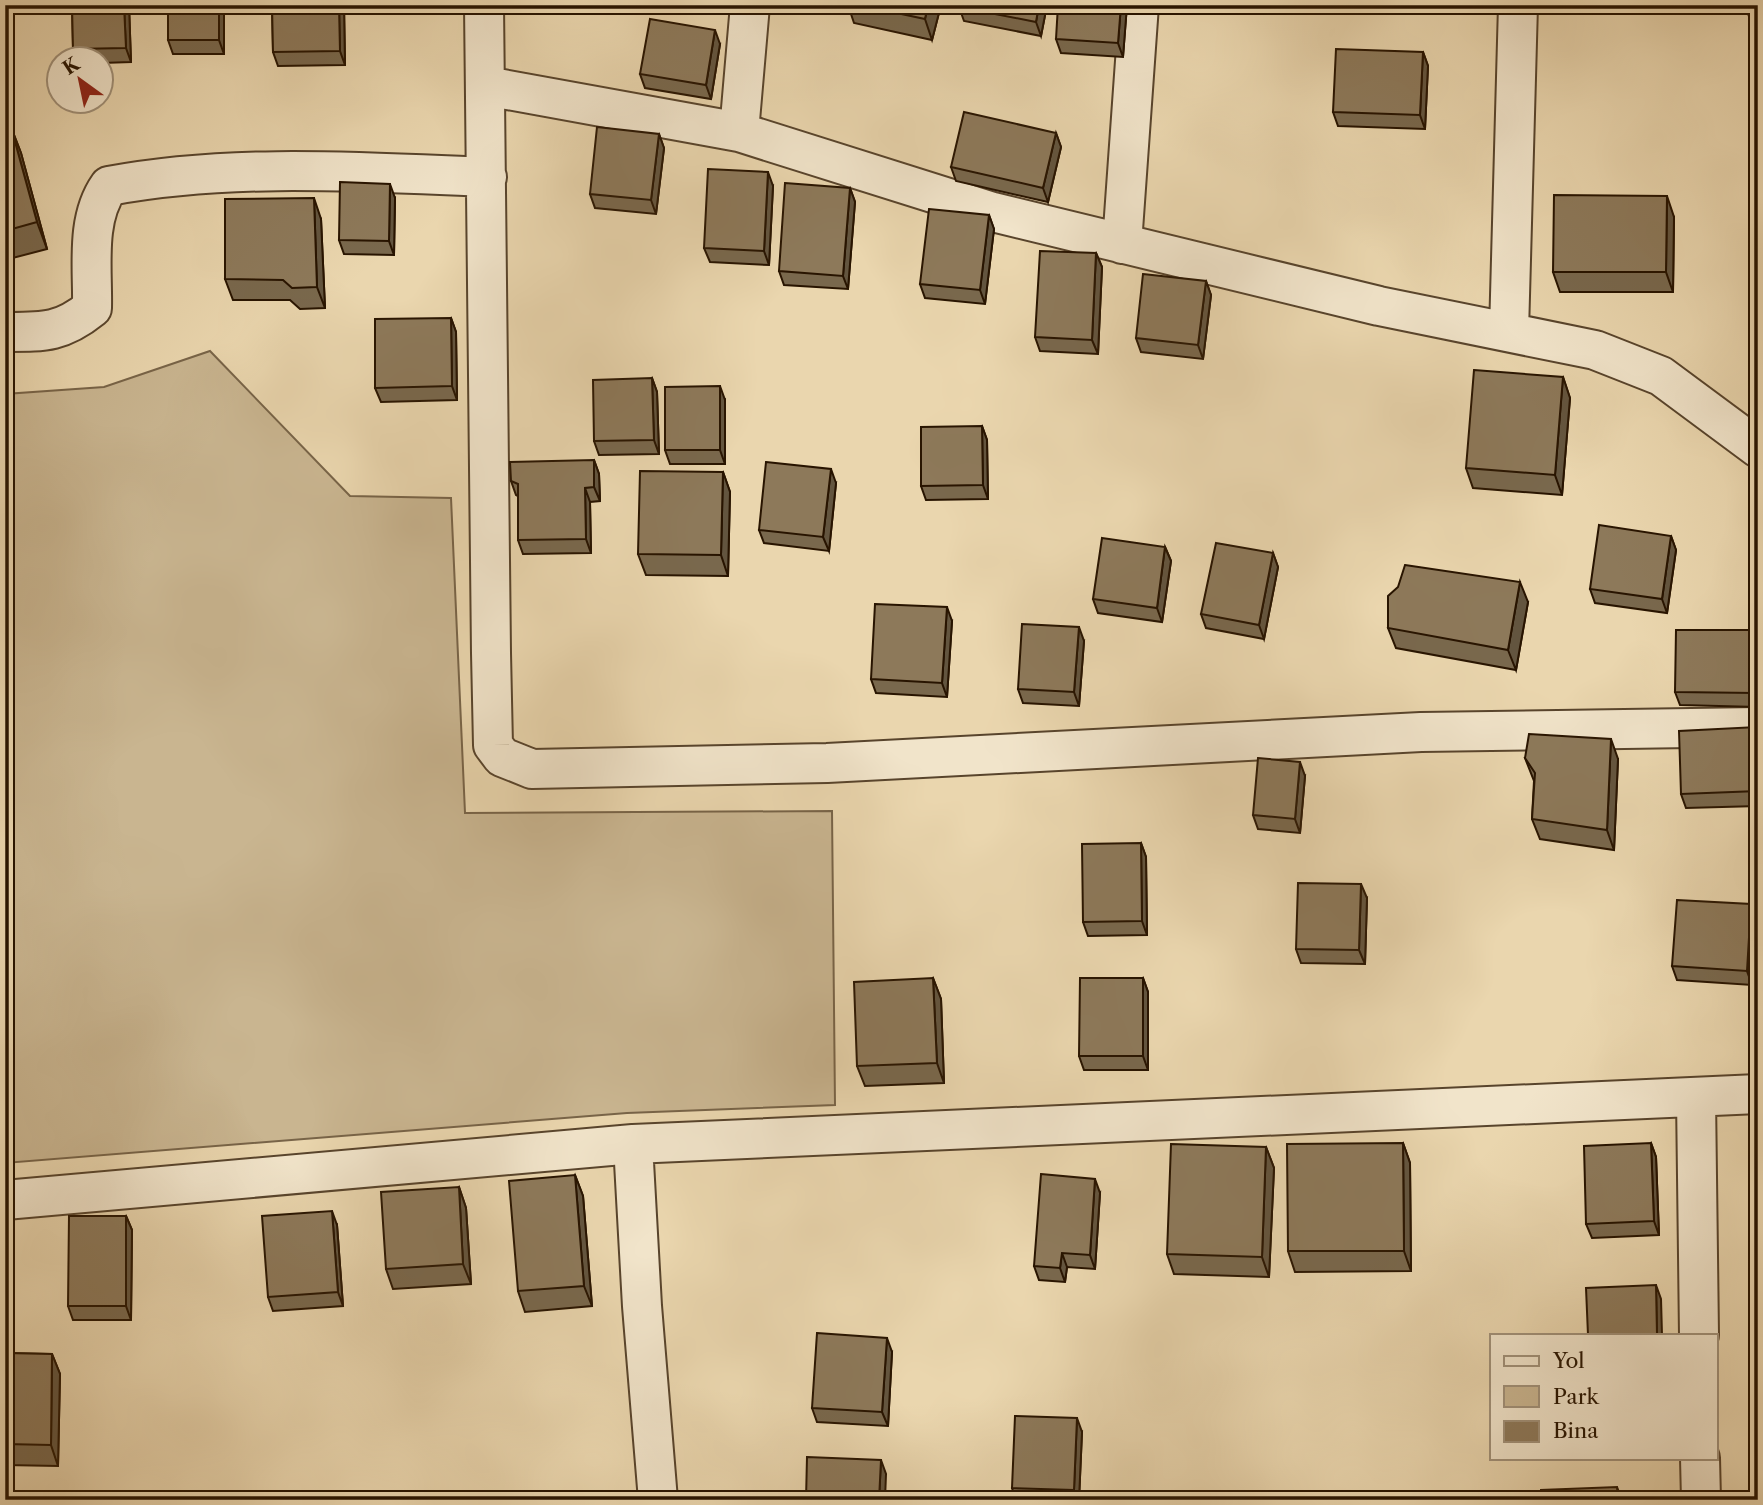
<svg xmlns="http://www.w3.org/2000/svg" width="1763" height="1505" viewBox="0 0 1763 1505" font-family="'Libre Caslon Text',serif">
  <style>
    .green { fill: #c9b590; stroke: #786448; stroke-width: 2 }
    .lines { fill: none; stroke-linecap: round; stroke-linejoin: round }
    .minor-casing { stroke: #58442c; stroke-width: 42 }
    .minor { stroke: #f1e4ca; stroke-width: 38 }
    .wall { fill: #79684d; stroke: #281400; stroke-width: 2 }
    .shaded-wall { fill: #63553f; stroke: #281400; stroke-width: 2 }
    .building { fill: #8d795a; stroke: #281400; stroke-width: 2 }
  </style>
  <rect width="100%" height="100%" fill="#ead6ae"/>
  <filter id="stains"><feTurbulence type="fractalNoise" baseFrequency=".00286" numOctaves="4"/><feColorMatrix values="0 0 0 0 .2 0 0 0 0 .09 0 0 0 0 .02 0 0 0 .5 -.17"/></filter>
  <radialGradient id="worn" r=".72"><stop offset=".6" stop-color="#630" stop-opacity="0"/><stop offset="1" stop-color="#630" stop-opacity=".3"/></radialGradient>
  <path class="green" d="M210,351l140,145 101,2 14,315 367,-2 3,294 -208,8 -622,50v-769l99,-7z"/>
  <g class="lines">
    <defs>
      <path id="minor" d="M484,5l7,648 2,92 9,12 30,12 295,-6 594,-31 337,-5
        M486,86l253,46 254,80 386,94 216,44 66,26 97,72
        M739,132l11,-127
        M1122,244l17,-239
        M5,332c39,0 56,1 87,-24 1,-40 -7,-88 17,-122 124,-23 253,-14 378,-9
        M1509,332l9,-327
        M1696,1097l3,238
        M633,1144l9,162 16,194
        M5,1200l628,-56 1125,-50
        M1700,1458l1,42"/>
    </defs>
    <use href="#minor" class="minor-casing"/>
    <use href="#minor" class="minor"/>
  </g>
  <path class="wall" d="M72,5h57l2,57 -29,1v-3h-25l-4,-11z
    M224,5v49h-51l-5,-14z
    M272,5h72l1,60 -67,1 -5,-14z
    M848,5h93l-9,35 -78,-17z
    M1047,5l-6,31 -77,-15 -5,-14z
    M1127,5l-4,52 -62,-4 -5,-14z
    M1758,5v18l-7,-1 -5,-14z
    M720,44l-9,55 -66,-11 -5,-14z
    M1423,52l5,14 -3,63 -87,-3 -5,-14z
    M11,127l10,26 26,96 -42,11v-132z
    M1056,133l5,14 -13,55 -92,-21 -5,-14z
    M659,134l5,14 -8,66 -61,-6 -5,-14z
    M773,186l-4,79 -59,-3 -6,-14z
    M850,188l5,14 -7,87 -64,-4 -5,-14z
    M395,198l-1,57 -50,-1 -5,-14z
    M989,215l5,14 -9,75 -60,-6 -5,-14z
    M1674,217l-1,75h-113l-7,-20z
    M321,219l4,89 -25,1 -10,-9h-57l-8,-21z
    M1096,253l6,14 -4,87 -58,-3 -5,-14z
    M1206,281l5,14 -8,64 -62,-7 -5,-14z
    M451,318l5,14 1,68 -76,2 -6,-14z
    M1563,377l7,21 -8,97 -89,-7 -7,-20z
    M652,378l5,14 2,62 -60,1 -5,-14z
    M725,400v64h-55l-5,-14z
    M982,426l5,14 1,59 -62,1 -5,-14z
    M594,460l5,14 1,27 -10,1 1,51 -68,1 -5,-14v-44l-2,-1 -5,-14z
    M723,472l7,20 -2,84 -82,-1 -8,-21z
    M836,483l-7,68 -65,-8 -5,-13z
    M1671,536l5,14 -9,63 -72,-10 -5,-14z
    M1165,547l6,14 -9,61 -64,-9 -5,-14z
    M1273,553l5,14 -14,72 -58,-11 -5,-14z
    M1528,602l-12,68 -120,-22 -8,-20z
    M952,621l-5,76 -71,-4 -5,-14z
    M1758,636v71l-78,-2 -5,-13z
    M1084,641l-5,65 -56,-3 -5,-14z
    M1758,728v78l-72,2 -5,-14z
    M1525,758l93,1 -4,91 -74,-11 -8,-20 2,-38z
    M1305,776l-5,57 -42,-4 -5,-14z
    M1141,843l5,14 1,78 -59,1 -5,-14z
    M1367,898l-2,66 -64,-1 -5,-14z
    M1756,918l-4,67 -75,-5 -5,-14z
    M933,978l8,21 3,84 -79,3 -8,-20z
    M1143,978l5,14v78h-64l-5,-14z
    M1403,1143l7,20 1,108 -116,1 -7,-21z
    M1651,1143l5,14 3,78 -67,3 -6,-14z
    M1266,1147l8,21 -5,109 -95,-3 -7,-20z
    M575,1175l8,21 9,110 -67,6 -7,-21z
    M459,1187l7,21 5,76 -78,5 -7,-20z
    M1100,1193l-5,76 -28,-2 -2,15 -26,-2 -5,-14z
    M126,1216l6,14 -1,90h-58l-5,-14z
    M337,1225l6,81 -70,5 -5,-14z
    M892,1352l-4,74 -71,-4 -5,-14z
    M5,1353l47,1 8,20 -2,92 -53,-1z
    M1082,1432l-3,68h-63l-4,-12z"/>
  <path class="shaded-wall" d="M124,5h5l2,57 -5,-14z
    M219,5h5v49l-5,-14z
    M339,5h5l1,60 -5,-14z
    M928,5h13l-9,35 -7,-21z
    M1039,5h8l-6,31 -5,-14z
    M1121,5h6l-4,52 -5,-14z
    M715,30l5,14 -9,55 -5,-14z
    M1423,52l5,14 -3,63 -5,-14z
    M11,127l10,26 26,96 -10,-27z
    M1056,133l5,14 -13,55 -5,-14z
    M659,134l5,14 -8,66 -5,-14z
    M768,172l5,14 -4,79 -5,-14z
    M390,184l5,14 -1,57 -5,-14z
    M850,188l5,14 -7,87 -5,-13z
    M1667,196l7,21 -1,75 -7,-20z
    M314,198l7,21 4,89 -8,-21z
    M989,215l5,14 -9,75 -5,-14z
    M1096,253l6,14 -4,87 -6,-14z
    M1206,281l5,14 -8,64 -5,-14z
    M451,318l5,14 1,68 -5,-14z
    M1563,377l7,21 -8,97 -7,-20z
    M652,378l5,14 2,62 -5,-14z
    M720,386l5,14v64l-5,-14z
    M982,426l5,14 1,59 -5,-14z
    M594,460l5,14 1,27 -6,-14z
    M831,469l5,14 -7,68 -6,-14z
    M723,472l7,20 -2,84 -7,-21z
    M585,488l5,14 1,51 -5,-14z
    M1671,536l5,14 -9,63 -5,-14z
    M1165,547l6,14 -9,61 -5,-14z
    M1273,553l5,14 -14,72 -5,-14z
    M1520,582l8,20 -12,68 -8,-20z
    M947,607l5,14 -5,76 -5,-14z
    M1079,627l5,14 -5,65 -5,-14z
    M1755,630l3,6v65l-3,-8z
    M1611,739l7,20 -4,91 -7,-20z
    M1300,762l5,14 -5,57 -5,-14z
    M1141,843l5,14 1,78 -5,-14z
    M1361,884l6,14 -2,66 -6,-14z
    M1751,904l5,14 -4,67 -5,-14z
    M933,978l8,21 3,84 -7,-20z
    M1143,978l5,14v78l-5,-14z
    M1403,1143l7,20 1,108 -7,-20z
    M1651,1143l5,14 3,78 -5,-14z
    M1266,1147l8,21 -5,109 -7,-20z
    M575,1175l8,21 9,110 -8,-20z
    M1095,1179l5,14 -5,76 -5,-14z
    M459,1187l7,21 5,76 -8,-20z
    M332,1211l5,14 6,81 -5,-14z
    M126,1216l6,14 -1,90 -5,-14z
    M1062,1253l5,14 -2,15 -5,-14z
    M1656,1285l5,14 1,36h-5z
    M887,1338l5,14 -4,74 -6,-14z
    M52,1354l8,20 -2,92 -7,-21z
    M1077,1418l5,14 -3,68h-2l-3,-10z
    M881,1460l5,14 -1,26h-6z
    M1617,1487l5,13h-4z"/>
  <path class="building" d="M72,5h52l2,43 -53,1z
    M168,5h51v35h-51z
    M272,5h67l1,46 -67,1z
    M859,5h69l-3,14z
    M960,5h79l-3,17 -77,-15z
    M1058,5h63l-3,38 -62,-4z
    M1746,5h12v5l-12,-2z
    M650,19l65,11 -9,55 -66,-11z
    M1336,49l87,3 -3,63 -87,-3z
    M964,112l92,21 -13,55 -92,-21z
    M11,127l26,95 -32,9v-103z
    M597,127l62,7 -8,66 -61,-6z
    M708,169l60,3 -4,79 -60,-3z
    M340,182l50,2 -1,57 -50,-1z
    M785,183l65,5 -7,88 -64,-5z
    M1554,195l113,1 -1,76h-113z
    M314,198l3,89 -25,1 -9,-8 -58,-1v-80z
    M929,209l60,6 -9,75 -60,-6z
    M1040,251l56,2 -4,87 -57,-3z
    M1143,274l63,7 -8,64 -62,-7z
    M451,318l1,68 -77,2v-69z
    M1474,370l89,7 -8,98 -89,-7z
    M652,378l2,62 -60,1 -1,-61z
    M720,386v64h-55v-63z
    M982,426l1,59 -62,1v-59z
    M594,460v27l-9,1 1,51 -68,1v-56l-7,-3 -1,-19z
    M766,462l65,7 -8,68 -64,-7z
    M640,471l83,1 -2,83 -83,-1z
    M1599,525l72,11 -9,63 -72,-10z
    M1102,538l63,9 -8,61 -64,-9z
    M1216,543l57,10 -14,72 -58,-11z
    M1405,565l115,17 -12,68 -120,-22v-32l10,-9z
    M875,604l72,3 -5,76 -71,-4z
    M1022,624l57,3 -5,65 -56,-3z
    M1676,630h79v63l-80,-1z
    M1757,727l1,64 -77,3 -2,-63z
    M1529,734l82,5 -4,91 -75,-11 3,-46 -10,-15z
    M1258,758l42,4 -5,57 -42,-4z
    M1141,843l1,78 -59,1 -1,-78z
    M1298,883l63,1 -2,66 -63,-1z
    M1677,900l74,4 -4,67 -75,-5z
    M933,978l4,85 -80,3 -3,-84z
    M1080,978h63v78h-64z
    M1403,1143l1,108h-116l-1,-107z
    M1651,1143l3,78 -68,3 -2,-78z
    M1171,1144l95,3 -4,110 -95,-3z
    M1041,1174l54,5 -5,76 -28,-2 -2,15 -26,-2z
    M575,1175l9,111 -66,5 -9,-110z
    M459,1187l4,77 -77,5 -5,-77z
    M332,1211l6,81 -70,5 -6,-81z
    M69,1216h57v90h-58z
    M1656,1285l1,50h-69l-2,-47z
    M817,1333l70,5 -5,74 -70,-4z
    M5,1353l47,1 -1,91 -46,-1z
    M1015,1416l62,2 -3,72 -62,-2z
    M807,1457l74,3 -2,40h-73z
    M1617,1487l1,13h-77v-10z"/>
  <rect width="1763" height="1505" fill="none" stroke="#ead6ae" stroke-width="28"/>
  <rect x="7" y="7" width="1749" height="1491" fill="none" stroke="#281400" stroke-width="3.5"/>
  <rect x="14" y="14" width="1735" height="1477" fill="none" stroke="#281400" stroke-width="2"/>
  <rect x="1490" y="1334" width="228" height="126" fill="#f1e4ca" stroke="#a19179" stroke-width="2"/>
  <rect x="1504" y="1356" width="35" height="10" fill="#f1e4ca" stroke="#a19179" stroke-width="2"/>
  <text x="1553" y="1368" font-size="21" fill="#281400">Yol</text>
  <rect x="1504" y="1386" width="35" height="21" fill="#c9b590" stroke="#a19179" stroke-width="2"/>
  <text x="1553" y="1404" font-size="21" fill="#281400">Park</text>
  <rect x="1504" y="1421" width="35" height="21" fill="#8d795a" stroke="#a19179" stroke-width="2"/>
  <text x="1553" y="1438" font-size="21" fill="#281400">Bina</text>
  <g transform="translate(80 80) rotate(327)"><circle r="33" fill="#f1e4ca" stroke="#a19179" stroke-width="2"/>
  <path d="M0-5L12 26L0 18L-12 26Z" fill="#8f2418"/>
  <text y="-10" font-size="19" font-weight="bold" text-anchor="middle" fill="#281400">K</text>
  </g>
  <rect width="100%" height="100%" filter="url(#stains)"/>
  <rect width="100%" height="100%" fill="url(#worn)"/>
</svg>
